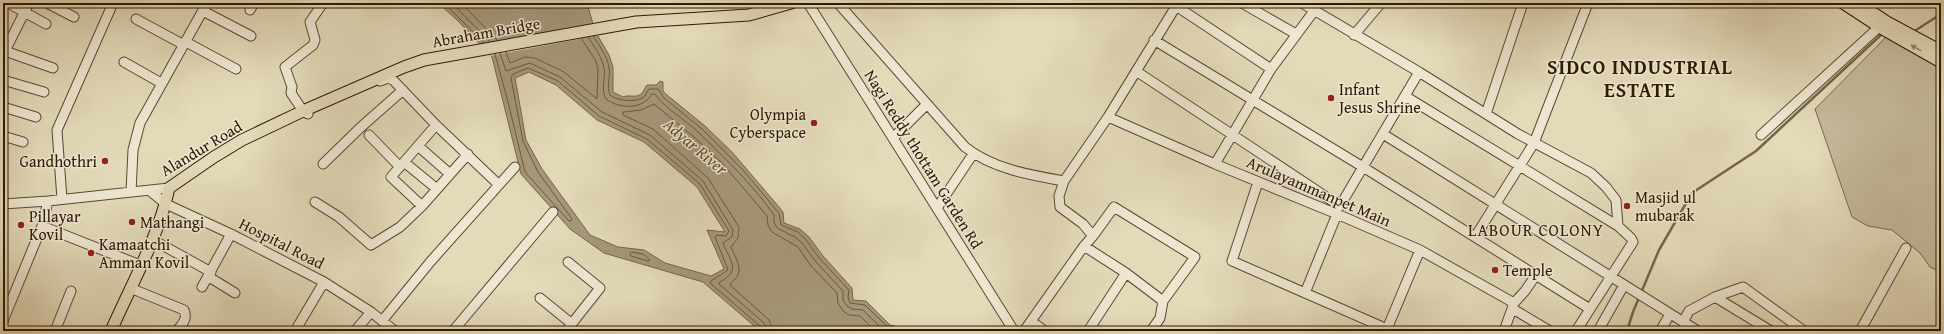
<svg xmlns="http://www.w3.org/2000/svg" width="1944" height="334" viewBox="0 0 1944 334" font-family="'Gentium Book Plus',serif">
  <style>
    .green { fill: #c4b99b; stroke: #7a684e }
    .water { fill: #a6987b; stroke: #76654a; fill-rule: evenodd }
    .pier { fill: #e3daba }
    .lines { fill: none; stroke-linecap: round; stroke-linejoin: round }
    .shore { stroke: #6a583e; stroke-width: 1 }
    .stream { stroke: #76654a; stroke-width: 2.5 }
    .minor-casing { stroke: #5c482f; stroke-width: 11 }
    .major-casing { stroke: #2f1801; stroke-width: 13 }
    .minor { stroke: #ede7d2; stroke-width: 9 }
    .major { stroke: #e3daba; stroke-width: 11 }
    .oneway { fill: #928367 }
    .poi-dot { fill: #8f2418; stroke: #ede7d2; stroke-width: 1.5 }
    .labels { text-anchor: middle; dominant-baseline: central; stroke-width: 3; stroke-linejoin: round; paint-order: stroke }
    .street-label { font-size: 16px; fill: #2f1801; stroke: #ede7d2 }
    .poi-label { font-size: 16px; fill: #2f1801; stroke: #ede7d2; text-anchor: start }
    .water-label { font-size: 17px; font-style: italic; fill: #5f4b32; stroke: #ede7d2 }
    .neighbourhood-label { font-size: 17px; letter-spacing: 1px; fill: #2f1801; stroke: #ede7d2 }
    .district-label { font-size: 20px; font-weight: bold; letter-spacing: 1px; fill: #2f1801; stroke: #ede7d2 }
  </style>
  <rect width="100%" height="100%" fill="#e3daba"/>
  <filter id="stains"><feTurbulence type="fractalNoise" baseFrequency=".005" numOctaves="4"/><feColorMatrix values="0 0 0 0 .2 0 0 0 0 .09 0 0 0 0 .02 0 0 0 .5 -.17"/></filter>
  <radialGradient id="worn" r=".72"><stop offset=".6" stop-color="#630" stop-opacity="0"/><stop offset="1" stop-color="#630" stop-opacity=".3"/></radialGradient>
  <path class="green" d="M1887,36l54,31v205l-11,-5 -10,-14 -28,-23 -24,-4 -16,-9 -37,-108z"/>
  <path class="water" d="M438,3h149l8,28 14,24 4,12v25l10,5c6,-3 14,2 19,-4 2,-2 3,-6 5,-8h9l4,-4 3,1v9l4,4 38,31 27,26 47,55 4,5 1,11 16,6 9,8 14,19 29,32 1,12 13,1 24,24 5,1 2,5h-137l-57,-49 -99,-29 -34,-24 -49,-55 -29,-117 -35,-37zM529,72l27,13 41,35 47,22 53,45 28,45 -18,-2 17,39 -13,7 -46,-13 -21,-13 -26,-3 -28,-12 -48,-66 -16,-29 -11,-62z"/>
  <path class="pier" d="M594,23l6,12 -111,21 -11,-11z"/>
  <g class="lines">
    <path class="shore" d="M444,3l40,40
      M452,3l38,39
      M461,3l36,37
      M593,36c6,9 14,20 16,31 2,10 -3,19 1,28 7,6 26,8 34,2 2,-2 3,-6 5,-8h9l6,9 38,31 40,40 37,44 2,12 17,7 8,8 14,19 29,31 -1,7 2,6 15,2 27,26
      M588,37c6,9 14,20 16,31 2,10 -4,21 2,31 13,10 37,11 46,-5h3c11,16 30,25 44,39 26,25 54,52 75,82v7l3,6 18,9 7,6 14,19 27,29v9l4,6 5,3 11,1 21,21
      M506,52l4,11 15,-6 10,1 29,14 33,27 1,-30 -2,-8 -15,-23
      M500,53l6,18 24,-8 30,14 42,35 48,23 53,46 30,49 -1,7 -9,6c7,19 19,26 -3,39l-1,2 45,39 3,8
      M495,54l13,48 17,70 44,49h2l1,-2 -34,-47 -15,-31 -12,-63 2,-4 15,-6 30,13 41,35 48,23 53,45 29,47 -3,5 -9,-1 -2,2 13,33 -17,11 -1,2 50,43 2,5
      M632,252l11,2 7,6 -2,1 -17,-5 -1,-2z
      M773,331l-4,-11 -39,-35c1,-3 6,-6 8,-10 4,-9 -4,-20 -7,-28l7,-9 1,-11 -31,-49 -55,-49 -30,-14v-3l18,-2 13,-6 40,33 28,26 45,53 1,9 4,7 26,15 13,19 26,27 1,10 5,8 6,4 11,1 15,15"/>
    <path class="stream" d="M1913,32l28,-18
      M1627,331l6,-19 26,-62 33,-57 64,-42 127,-118"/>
    <defs>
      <path id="minor" d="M8,3l38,21
        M47,3l27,14
        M808,3l206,328
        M838,3l127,144c28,22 65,28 99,34
        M1242,3l54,31
        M1302,3l117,69 99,62 73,39 15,14 10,13 2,26
        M1176,6l95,63
        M250,10l4,-7
        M203,11l48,25
        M136,19l48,26
        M1354,35l27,-32
        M1154,40l209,127 227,142
        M186,42l50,27
        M5,51l48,17
        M3,55l26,-52
        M124,62l37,21
        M1136,71l204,135 79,-134
        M3,80l41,12
        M380,81l8,-3 5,2 43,45 62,59
        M1405,96l213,130 13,12 2,4 -57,89
        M3,107l33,10
        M308,114l-5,-3 -12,-18 1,-6 -7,-20 28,-22 2,-5 -5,-18 13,-19
        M1486,114l37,-111
        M1108,117l107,47 122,50 83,36 94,53
        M1383,134l315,197
        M369,135l31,32
        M1761,135l118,-108
        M3,136l20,6
        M893,138l34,-34
        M418,146l32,28
        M404,162l33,27
        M323,164l38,-37 42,-37
        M1215,164l56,-95 43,-58
        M1258,182l-26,79 160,70
        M150,191l16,13 65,30 93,48 47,30 24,19
        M131,192l2,-42 7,-27 67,-120
        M62,199l-5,-69 56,-127
        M315,202l24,15 32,28 29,-18 22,-21 46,-52
        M3,204l45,-3 121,-13
        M422,206l-31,-29 45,-52
        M937,208l36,-54
        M42,226l98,39
        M1475,237l59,-94 54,-140
        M153,240l58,32 -2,5 26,16
        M1084,246l42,27 37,28 32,-44 -81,-50 -21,29
        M202,287l29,-53
        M130,288l54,22c4,9 -2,14 -7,21
        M1305,293l32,-79
        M1715,297l56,34
        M540,298l32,26
        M1513,309l37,22
        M3,321l39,-95 6,-25
        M382,321l49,-60 84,-94
        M1032,322l13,9
        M1683,322l6,-11 26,-14 28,-10 61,44
        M1387,329l33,-79
        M55,331l16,-40
        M295,331l29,-49
        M355,331l16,-19
        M453,331l100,-119
        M566,331l34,-43 -32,-26
        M1024,331l60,-85 9,-10 -10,-12 -23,-17 -1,-11 5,-15 44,-64 70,-114
        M1088,331l38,-58
        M1151,331l9,-13 3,-17
        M1504,331l10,-28 11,-12 11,-16
        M1598,331l26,-46
        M1660,331l10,-17
        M1860,331l46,-83"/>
      <path id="major" d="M1843,3l38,25 60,34
        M1858,3l29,19 54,29
        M111,331c20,-46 48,-95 58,-143l45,-31 28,-17 61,-29 101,-44 20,-7 212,-38 113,-7 42,-12"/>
    </defs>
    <use href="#minor" class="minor-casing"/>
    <use href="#major" class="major-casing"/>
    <use href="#minor" class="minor"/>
    <use href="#major" class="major"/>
  </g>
  <defs><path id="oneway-solid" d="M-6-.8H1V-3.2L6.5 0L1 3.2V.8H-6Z"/></defs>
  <use class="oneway" href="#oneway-solid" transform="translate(1916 48) rotate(-151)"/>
  <g class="poi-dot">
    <circle cx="1331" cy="98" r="4"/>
    <circle cx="814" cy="123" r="4"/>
    <circle cx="105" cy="161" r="4"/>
    <circle cx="1627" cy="206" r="4"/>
    <circle cx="132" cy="222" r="4"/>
    <circle cx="21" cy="225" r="4"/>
    <circle cx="91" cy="253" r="4"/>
    <circle cx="1495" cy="270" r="4"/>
  </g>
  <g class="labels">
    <g class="street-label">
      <text transform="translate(486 32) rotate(-10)">Abraham Bridge</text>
      <text transform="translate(201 148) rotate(-31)">Alandur Road</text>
      <text transform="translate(924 159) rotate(58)">Nagi Reddy thottam Garden Rd</text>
      <text transform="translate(1319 191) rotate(23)">Arulayammanpet Main</text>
      <text transform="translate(282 243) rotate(27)">Hospital Road</text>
    </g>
    <g class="poi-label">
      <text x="1339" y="89">Infant<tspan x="1339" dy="18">Jesus Shrine</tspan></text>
      <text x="806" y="114" text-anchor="end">Olympia<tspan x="806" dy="18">Cyberspace</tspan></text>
      <text x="97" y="161" text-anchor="end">Gandhothri</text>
      <text x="1635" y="197">Masjid ul<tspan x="1635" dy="18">mubarak</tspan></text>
      <text x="29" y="216">Pillayar<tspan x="29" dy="18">Kovil</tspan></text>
      <text x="140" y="222">Mathangi</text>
      <text x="99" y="244">Kamaatchi<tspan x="99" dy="18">Amman Kovil</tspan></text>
      <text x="1503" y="270">Temple</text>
    </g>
    <g class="water-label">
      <text transform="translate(696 146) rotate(40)">Adyar River</text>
    </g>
    <g class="neighbourhood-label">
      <text x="1536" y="229">LABOUR COLONY</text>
    </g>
    <g class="district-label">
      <text x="1640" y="66">SIDCO INDUSTRIAL<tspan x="1640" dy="23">ESTATE</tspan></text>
    </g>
  </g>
  <rect width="1944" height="334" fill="none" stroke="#e3daba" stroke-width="16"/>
  <rect x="4" y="4" width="1936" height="326" fill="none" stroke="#2f1801" stroke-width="2"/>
  <rect x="8" y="8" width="1928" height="318" fill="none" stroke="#2f1801"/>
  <rect width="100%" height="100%" filter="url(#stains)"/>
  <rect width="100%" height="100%" fill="url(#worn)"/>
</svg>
